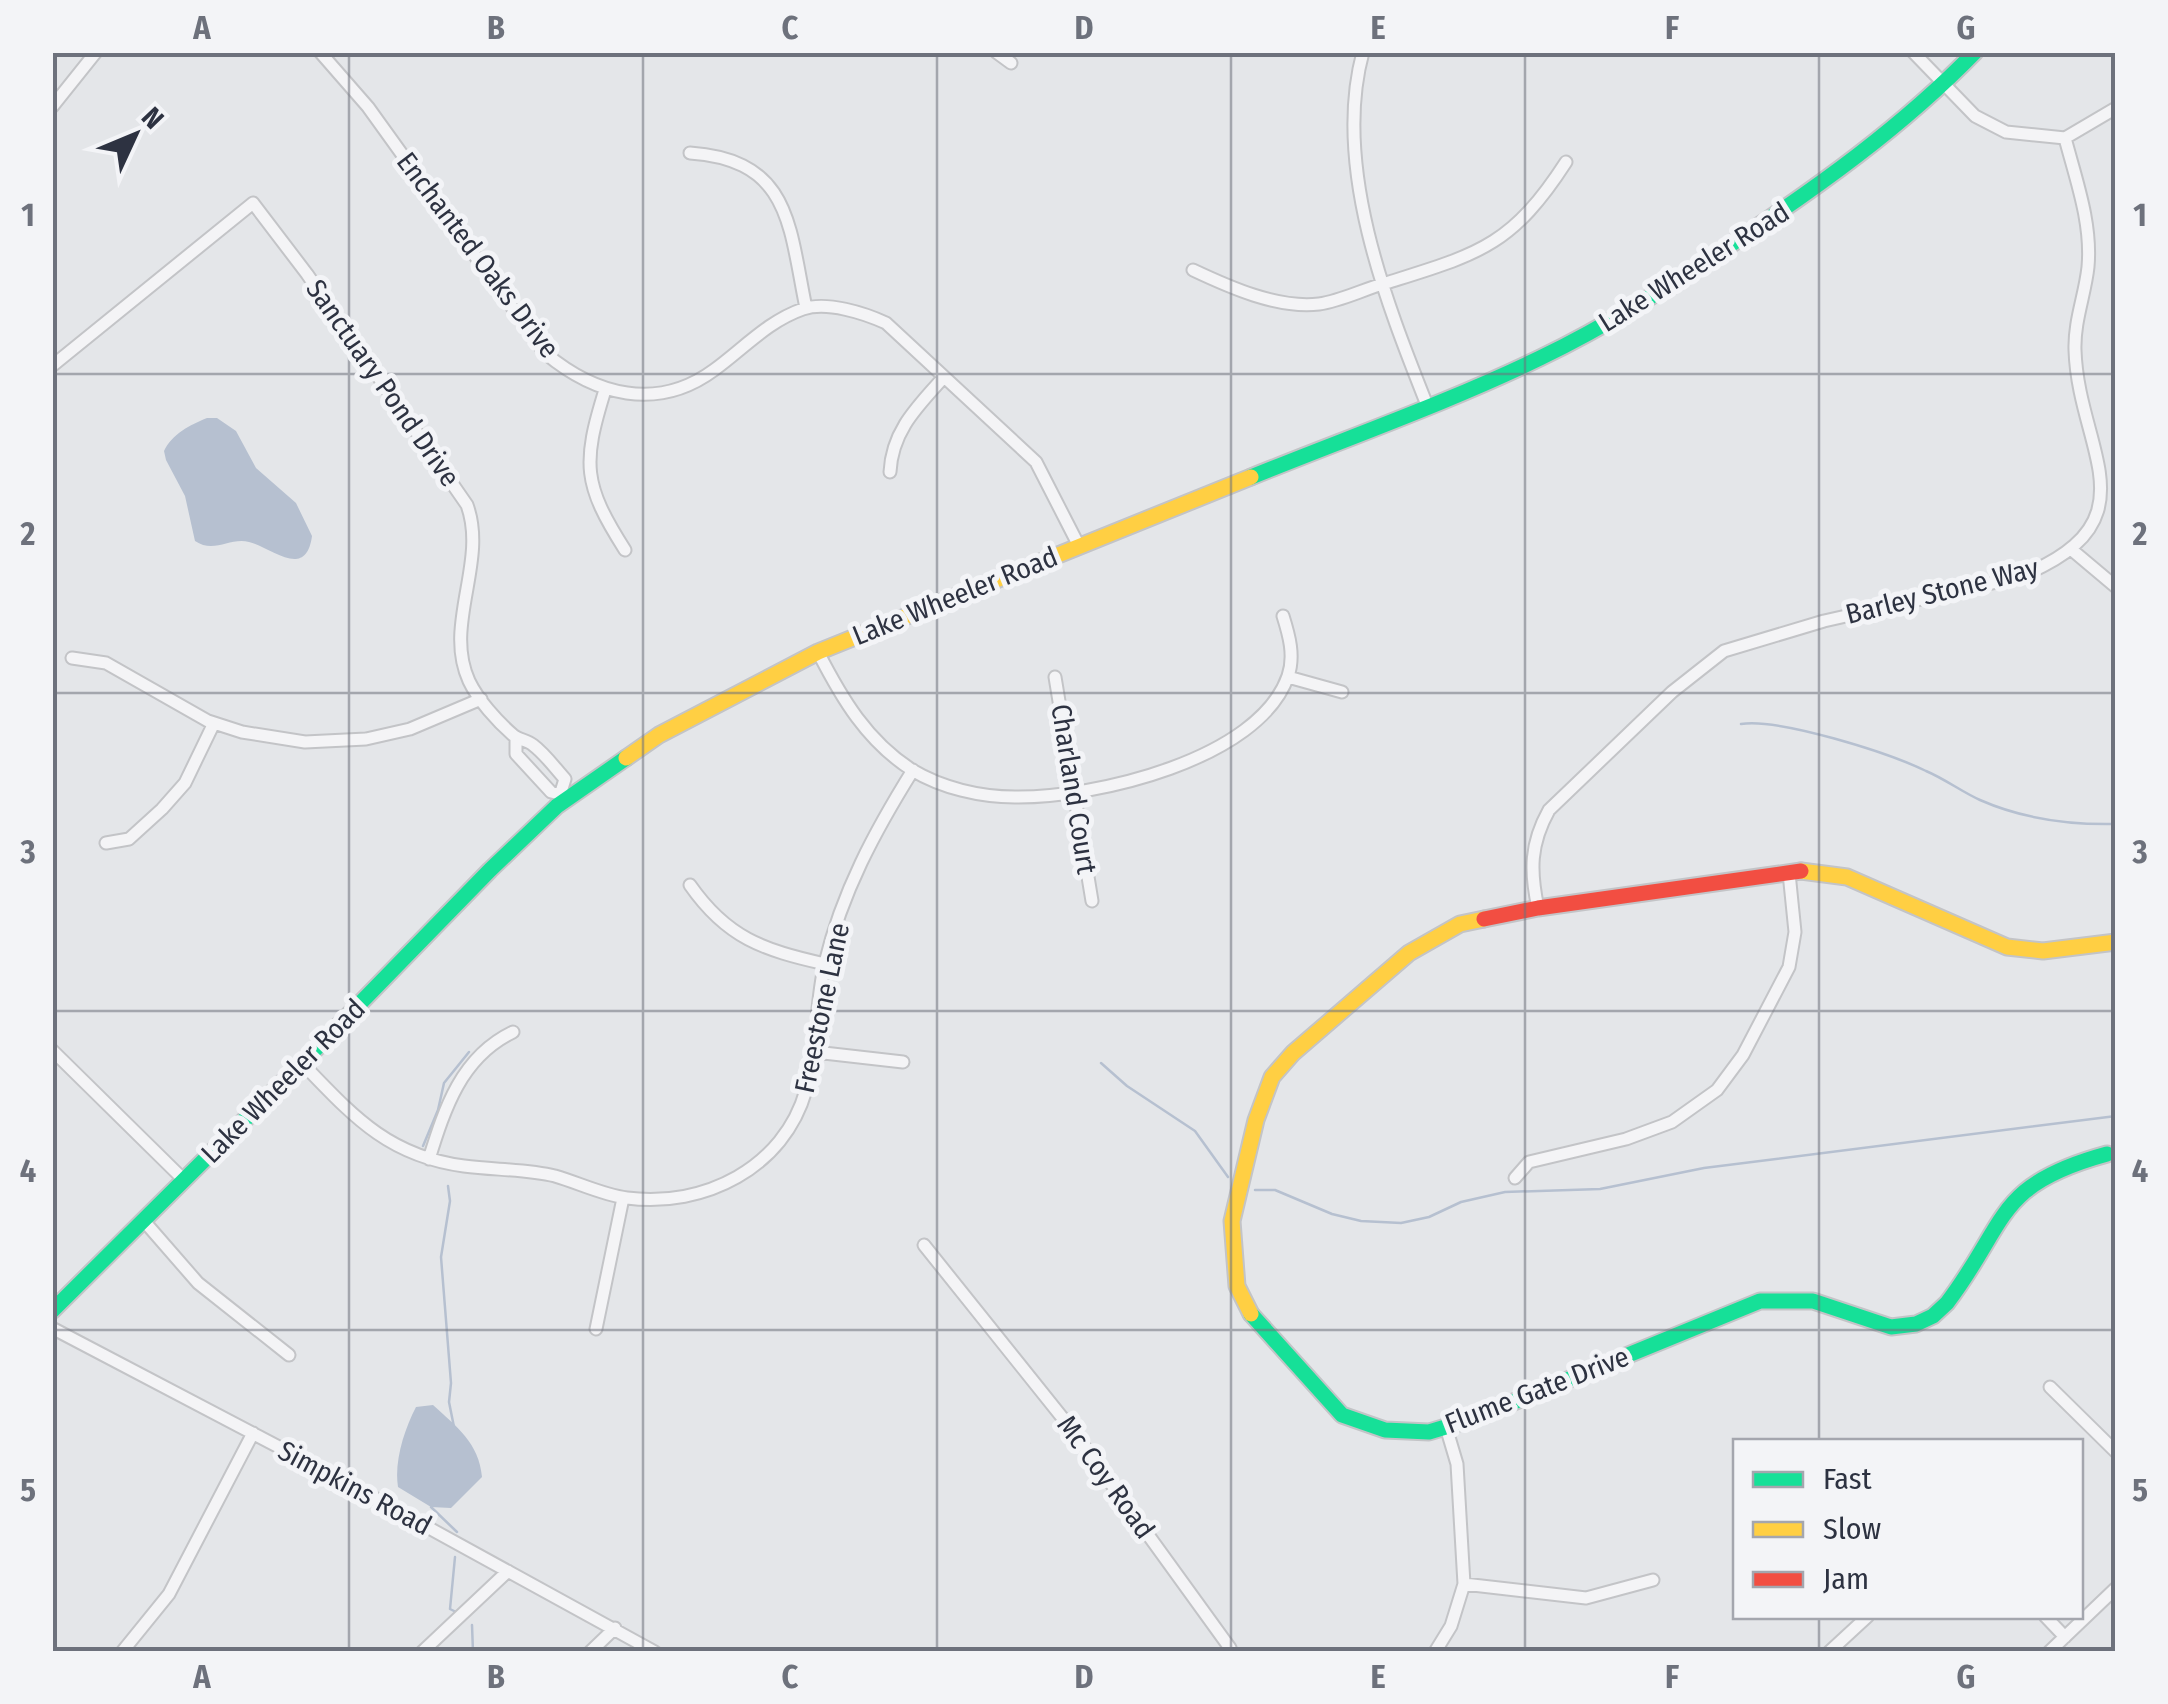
<svg xmlns="http://www.w3.org/2000/svg" width="2168" height="1704" viewBox="0 0 2168 1704" font-family="'Fira Sans Condensed',sans-serif">
  <style>
    .water { fill: #b6c0d0 }
    .lines { fill: none; stroke-linecap: round; stroke-linejoin: round }
    .stream { stroke: #b6c0d0; stroke-width: 2.5 }
    .street-casing { stroke: #c3c4c7; stroke-width: 15 }
    .fast-casing { stroke: #c3c4c7; stroke-width: 19 }
    .slow-casing { stroke: #c3c4c7; stroke-width: 19 }
    .jam-casing { stroke: #c3c4c7; stroke-width: 19 }
    .street { stroke: #f4f4f6; stroke-width: 11 }
    .fast { stroke: #16e098; stroke-width: 15 }
    .slow { stroke: #ffcf43; stroke-width: 15 }
    .jam { stroke: #f24e42; stroke-width: 15 }
    .grid { fill: none; stroke: #6d717c; stroke-width: 2.5; stroke-opacity: 0.55 }
    .labels { text-anchor: middle; dominant-baseline: central; stroke-width: 10; stroke-linejoin: round; paint-order: stroke }
    .street-label { font-size: 28px; fill: #2d3241; stroke: #f3f4f7 }
    .neatline { fill: none; stroke: #6d717c; stroke-width: 4 }
    .grid-label { font-size: 32px; text-anchor: middle; font-weight: bold; fill: #6d717c }
  </style>
  <rect width="100%" height="100%" fill="#e4e6e9"/>
  <path class="water" d="M207,418h10l19,13 20,37 40,35 16,33c-6,45 -41,11 -63,6 -19,-5 -35,12 -54,-1l-10,-45 -19,-36 -2,-9c8,-17 26,-26 43,-33z
    M433,1405c24,22 46,38 49,72l-31,31 -20,-1 -33,-20c-4,-25 6,-57 18,-80z"/>
  <g class="lines">
    <path class="stream" d="M1741,724c39,-6 148,29 185,47 19,8 36,21 54,29 43,19 89,25 136,24
      M1101,1063l26,23 68,45 33,46
      M423,1146l15,-36 6,-27 25,-31
      M448,1186l2,15 -9,56 10,126 -2,19 5,25
      M1255,1190h20l57,24 29,7 40,2 28,-6 32,-15 44,-10 95,-3 104,-21 412,-52
      M431,1507l26,25
      M455,1557l-5,52 6,3
      M472,1625l1,27"/>
    <defs>
      <path id="street" d="M320,52l48,55 177,246c50,42 112,59 169,17 29,-21 54,-49 89,-61 24,-8 61,4 83,14l150,139 43,84
        M996,52l15,11
        M1363,52c-31,113 23,250 64,353
        M1913,52l62,64 31,16 59,6 51,-30
        M52,107l44,-55
        M690,153c101,7 99,73 116,155
        M1193,270c36,17 85,39 126,34 22,-3 45,-15 67,-21 92,-29 125,-36 180,-121
        M52,366l201,-163 54,71 160,231c21,57 -24,120 2,176 9,19 28,40 44,54 6,5 14,5 20,10 12,9 22,23 32,34l-4,13
        M605,390c-23,74 -22,94 20,160
        M890,472c2,-41 27,-65 53,-94
        M2072,550l44,37
        M818,652c24,47 49,89 94,118 30,18 68,27 103,27 79,1 244,-37 273,-121 7,-20 1,-41 -5,-60
        M72,658l34,5 102,58 34,11 63,10 61,-3 44,-10 71,-30
        M1055,677l37,224
        M1288,677l54,15
        M516,738v16l35,38 13,3
        M106,843l23,-4 33,-30 23,-26 29,-60
        M690,885c37,53 73,65 135,79
        M1538,908c-8,-37 -8,-64 11,-98l123,-118 52,-41 100,-30 195,-44c139,-56 59,-126 56,-227 -1,-29 10,-55 13,-83 4,-44 -12,-87 -23,-129
        M52,1050l132,130
        M815,1052l88,10
        M302,1063c51,53 86,93 162,103 30,4 62,3 91,10 24,7 48,19 72,22 77,10 157,-30 179,-108 12,-42 9,-85 19,-127 17,-71 50,-132 88,-193
        M429,1159c16,-51 32,-102 84,-127
        M1515,1178l14,-16 97,-23 46,-17 45,-32 26,-35 46,-88 6,-35 -6,-59
        M144,1221l54,62 91,72
        M924,1245l149,186 157,217 -4,4
        M52,1328l286,150 317,174
        M596,1329l27,-131
        M2050,1387l66,65
        M1464,1584l122,14 67,-18
        M2045,1616l20,21
        M122,1652l47,-58 84,-161
        M422,1652l86,-81
        M590,1652l25,-24
        M1435,1652l16,-26 13,-42 -7,-120 -11,-37
        M1829,1652l39,-36
        M2049,1652l67,-64"/>
      <path id="fast" d="M1251,477c96,-39 196,-74 289,-119 67,-32 129,-72 190,-113 88,-58 172,-118 245,-193
        M52,1311l250,-248 188,-193 67,-64 69,-48
        M1251,1314l91,101 43,15 44,2 43,-13 288,-118h53l78,26 25,-3 17,-8 14,-13c62,-82 47,-118 160,-149"/>
      <path id="slow" d="M626,758l33,-23 159,-83 433,-175
        M1801,871l46,6 160,70 36,4 73,-9
        M1251,1314l-14,-28 -5,-65 24,-101 16,-43 21,-24 116,-100 51,-29 24,-5"/>
      <path id="jam" d="M1484,919l54,-11 263,-37"/>
    </defs>
    <use href="#street" class="street-casing"/>
    <use href="#fast" class="fast-casing"/>
    <use href="#slow" class="slow-casing"/>
    <use href="#jam" class="jam-casing"/>
    <use href="#street" class="street"/>
    <use href="#fast" class="fast"/>
    <use href="#slow" class="slow"/>
    <use href="#jam" class="jam"/>
  </g>
  <path class="grid" d="M349,52v1600M643,52v1600M937,52v1600M1231,52v1600M1525,52v1600M1819,52v1390M52,374h2064M52,693h2064M52,1011h2064M52,1330h2064M1819,1616v36"/>
  <g class="labels">
    <g class="street-label">
      <text transform="translate(478 255) rotate(53)">Enchanted Oaks Drive</text>
      <text transform="translate(1694 267) rotate(-32)">Lake Wheeler Road</text>
      <text transform="translate(383 383) rotate(55)">Sanctuary Pond Drive</text>
      <text transform="translate(1942 591) rotate(-14)">Barley Stone Way</text>
      <text transform="translate(955 596) rotate(-22)">Lake Wheeler Road</text>
      <text transform="translate(1074 789) rotate(81)">Charland Court</text>
      <text transform="translate(822 1008) rotate(-78)">Freestone Lane</text>
      <text transform="translate(283 1081) rotate(-45)">Lake Wheeler Road</text>
      <text transform="translate(1537 1390) rotate(-21)">Flume Gate Drive</text>
      <text transform="translate(1106 1477) rotate(54)">Mc Coy Road</text>
      <text transform="translate(355 1488) rotate(28)">Simpkins Road</text>
    </g>
  </g>
  <rect width="2168" height="1704" fill="none" stroke="#f3f4f7" stroke-width="110"/>
  <rect x="1733" y="1439" width="350" height="180" fill="#f3f4f7" stroke="#a4a6ae" stroke-width="2.5"/>
  <rect x="1753" y="1472" width="50" height="15" fill="#16e098" stroke="#a4a6ae" stroke-width="2.5"/>
  <text x="1823" y="1489" font-size="30" fill="#2d3241">Fast</text>
  <rect x="1753" y="1522" width="50" height="15" fill="#ffcf43" stroke="#a4a6ae" stroke-width="2.5"/>
  <text x="1823" y="1539" font-size="30" fill="#2d3241">Slow</text>
  <rect x="1753" y="1572" width="50" height="15" fill="#f24e42" stroke="#a4a6ae" stroke-width="2.5"/>
  <text x="1823" y="1589" font-size="30" fill="#2d3241">Jam</text>
  <g transform="translate(135 135) rotate(46)" stroke="#f3f4f7" stroke-width="8" paint-order="stroke">
  <path d="M0-8L18 38L0 25L-18 38Z" fill="#2d3241"/>
  <text y="-15" font-size="28" font-weight="bold" text-anchor="middle" fill="#2d3241">N</text>
  </g>
  <rect x="55" y="55" width="2058" height="1594" class="neatline"/>
  <g class="grid-label">
    <text x="202" y="39">A</text>
    <text x="496" y="39">B</text>
    <text x="790" y="39">C</text>
    <text x="1084" y="39">D</text>
    <text x="1378" y="39">E</text>
    <text x="1672" y="39">F</text>
    <text x="1966" y="39">G</text>
    <text x="28" y="226">1</text>
    <text x="2140" y="226">1</text>
    <text x="28" y="545">2</text>
    <text x="2140" y="545">2</text>
    <text x="28" y="863">3</text>
    <text x="2140" y="863">3</text>
    <text x="28" y="1182">4</text>
    <text x="2140" y="1182">4</text>
    <text x="28" y="1501">5</text>
    <text x="2140" y="1501">5</text>
    <text x="202" y="1688">A</text>
    <text x="496" y="1688">B</text>
    <text x="790" y="1688">C</text>
    <text x="1084" y="1688">D</text>
    <text x="1378" y="1688">E</text>
    <text x="1672" y="1688">F</text>
    <text x="1966" y="1688">G</text>
  </g>
</svg>
